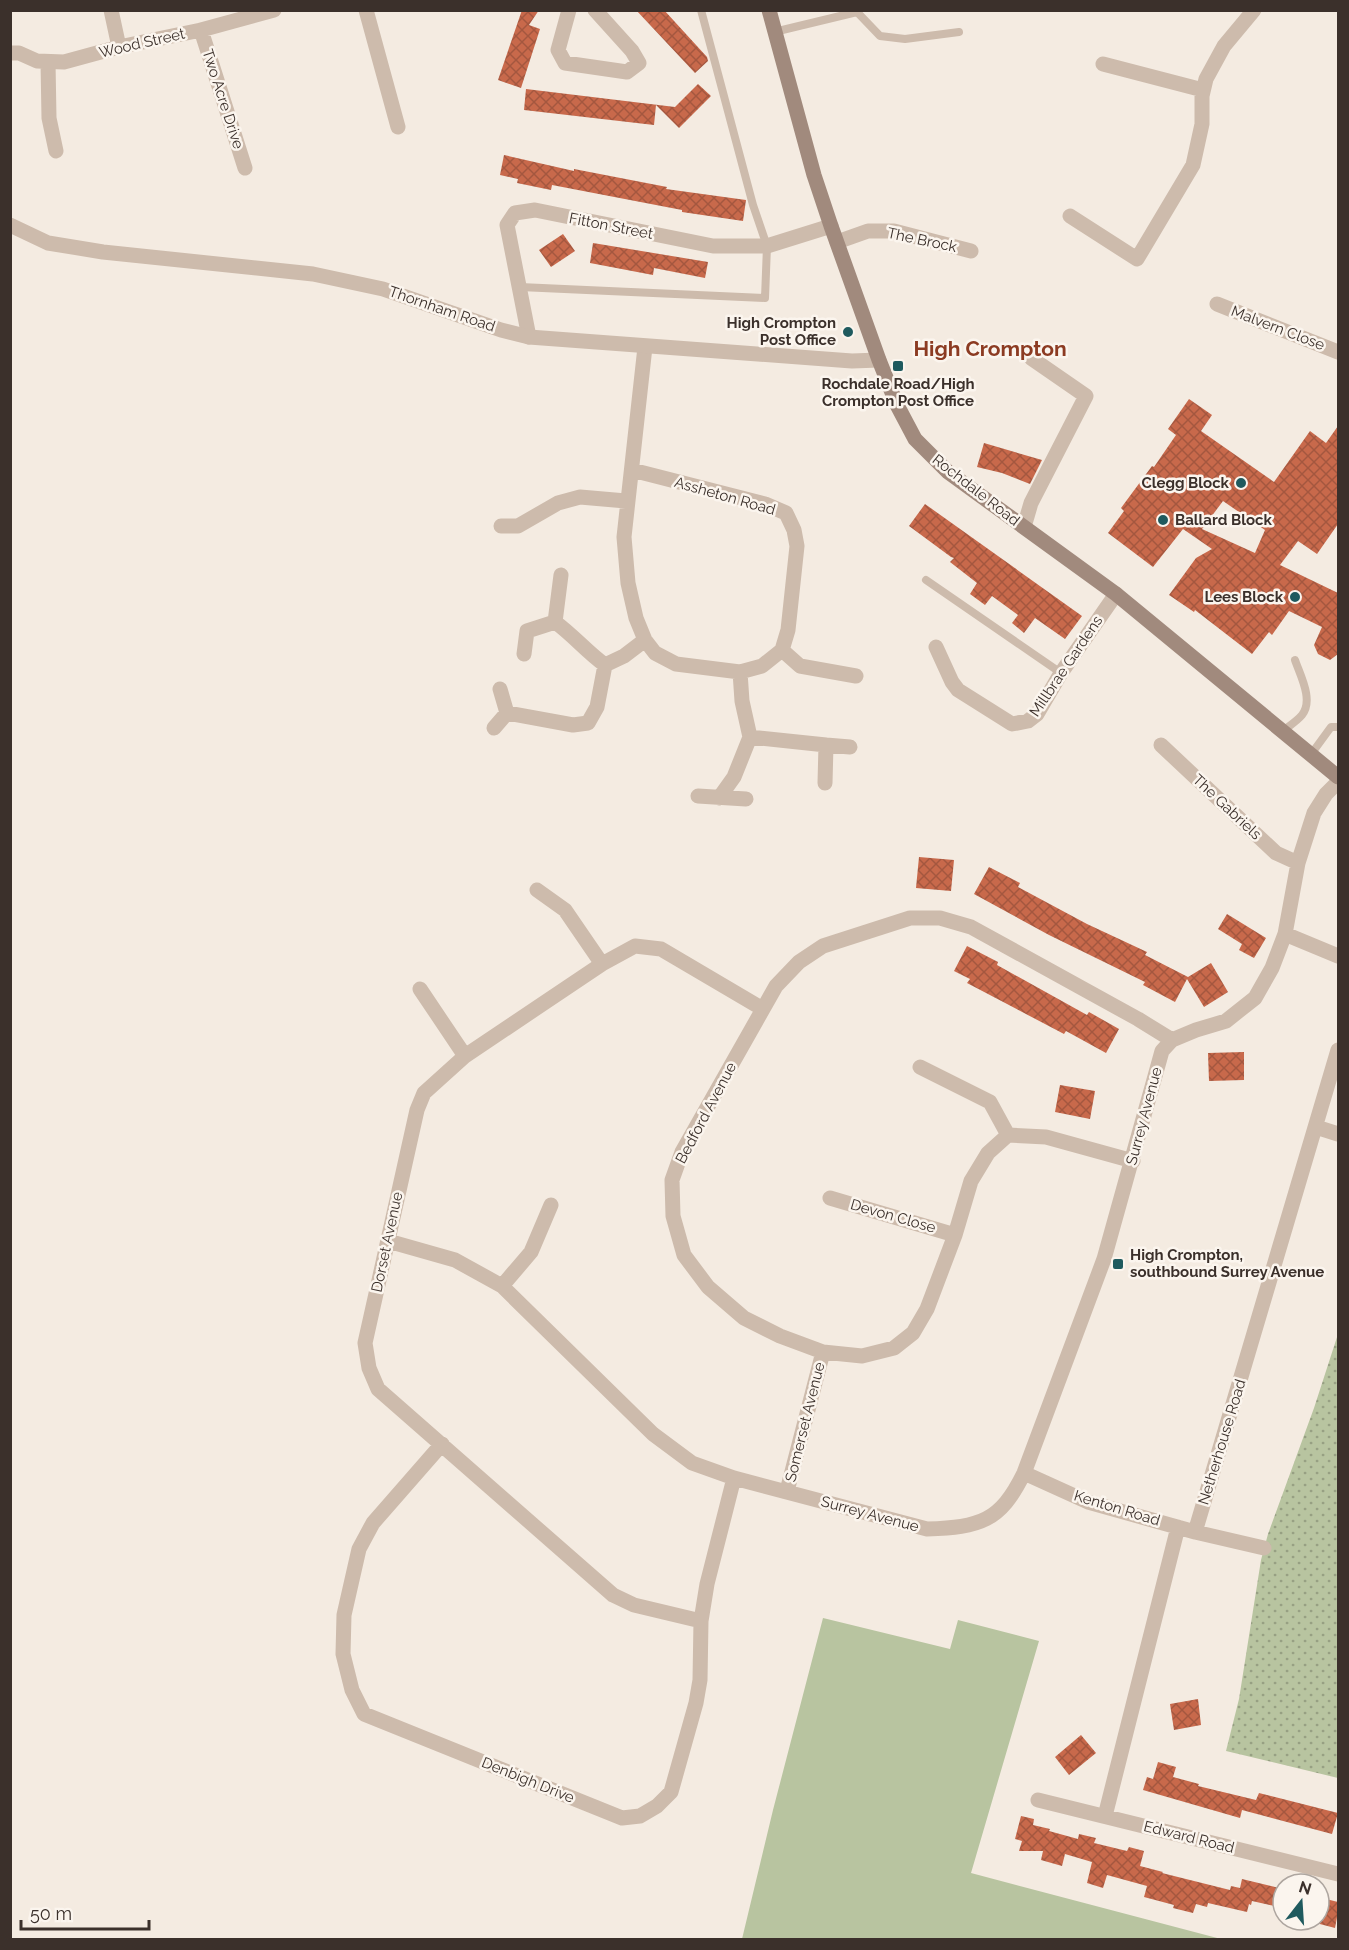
<svg xmlns="http://www.w3.org/2000/svg" width="1349" height="1950" viewBox="0 0 1349 1950" font-family="Raleway,sans-serif">
  <style>
    .grass { fill: #b8c4a0 }
    .park { fill: url(#park-dots) }
    .building { fill: url(#building-cross-hatch); fill-rule: evenodd }
    .lines { fill: none; stroke-linecap: round; stroke-linejoin: round }
    .service { stroke: #cdbbac; stroke-width: 8 }
    .minor { stroke: #cdbbac; stroke-width: 15 }
    .tertiary { stroke: #cdbbac; stroke-width: 15 }
    .secondary { stroke: #a18a7d; stroke-width: 15 }
    .poi-dot { fill: #1f5a5e; stroke: #fbf5ee; stroke-width: 2 }
    .labels { text-anchor: middle; dominant-baseline: central; stroke-width: 5; stroke-linejoin: round; paint-order: stroke }
    .street-label { font-size: 15px; fill: #3b302b; stroke: #fbf5ee }
    .poi-label { font-size: 15px; font-weight: bold; fill: #3b302b; stroke: #fbf5ee; text-anchor: end }
    .district-label { font-size: 21px; font-weight: bold; fill: #8c3b22; stroke: #fbf5ee }
  </style>
  <defs>
    <pattern id="park-dots" width="8" height="8" patternUnits="userSpaceOnUse" patternTransform="scale(1.5)"><rect width="8" height="8" fill="#b8c4a0"/><path d="M2 2h.1M6 6h.1" fill="none" stroke="#97a083" stroke-width="1.8" stroke-linecap="round"/></pattern>
    <pattern id="building-cross-hatch" width="8" height="8" patternUnits="userSpaceOnUse" patternTransform="scale(1.5)"><rect width="8" height="8" fill="#c8694b"/><path d="M0 0l8 8M0 8l8-8" fill="none" stroke="#a4573f"/></pattern>
  </defs>
  <rect width="100%" height="100%" fill="#f4ebe1"/>
  <path class="grass" d="M823,1618l127,31 8,-29 81,21 -68,232 250,66h-479l31,-129z"/>
  <path class="park" d="M1338,1334v444l-112,-27 13,-52 22,-139 7,-26 46,-126z"/>
  <path class="building" d="M522,10h17l-10,15 11,4 -19,59 -23,-8z
    M636,10h28l43,47 1,4 -13,12z
    M698,84l13,12 -32,32 -23,-23 -2,20 -130,-15 2,-21 149,18z
    M504,155l70,16v-2l93,18 -1,2 80,11 -3,21 -61,-9v-2l-130,-25 -1,5 -34,-7 1,-4 -18,-4z
    M563,234l12,17 -24,16 -12,-17z
    M593,243l115,19 -3,16 -51,-10 -1,7 -63,-12z
    M1189,399l23,16 -11,16 73,51 36,-51 16,12 12,-17v98l-21,30 -19,-13 -18,24 58,28v61l-8,6 -12,-6 -4,-9 8,-18 -33,-16 -17,24 -3,-3 -17,22 -57,-44 -1,2 -25,-17 27,-37 16,-9 -29,-20 -30,38 -45,-34 16,-22 -3,-3 31,-42 2,1 22,-32 -8,-6zM1223,501l42,29 -10,23 -53,-24z
    M984,443l58,17 -12,24 -28,-11 -25,-6z
    M925,504l157,112 -17,23 -30,-21 -11,15 -12,-10 6,-8 -26,-19 -7,9 -15,-11 7,-11 -27,-21 4,-4 -3,-1 -42,-31z
    M919,857l35,3 -3,31 -35,-3z
    M989,867l31,16 -2,4 69,37 60,28 -2,3 43,22 23,-14 17,29 -24,15 -17,-28 -12,23 -32,-17 2,-3 -96,-47 -75,-41z
    M1227,914l39,24 -12,20 -15,-8 3,-6 -24,-15z
    M967,946l31,16 -1,3 90,50 2,-3 30,17 -13,24 -40,-22 -2,3 -97,-51 3,-4 -16,-8z
    M1244,1052v28l-35,1 -1,-28z
    M1060,1085l35,6 -5,28 -35,-7z
    M1198,1699l3,26 -27,5 -4,-26z
    M1081,1735l15,18 -27,22 -14,-18z
    M1158,1762l18,5 -3,10 26,7 -1,2 58,14 3,-7 79,20 -6,21 -90,-24 -2,8 -97,-28 4,-13 6,2z
    M1021,1816l13,3 -1,6 17,4 -1,2 29,8 1,-5 17,4 -2,5 33,8 2,-4 15,4 -4,15 23,6 -1,1 68,17 1,-4 9,2 2,-9 41,10v19l-31,-7 -1,4 -2,-1 -2,8 -39,-9 -1,4 -11,-3 -3,9 -20,-5 1,-3 -30,-8 3,-11 -40,-11 -4,13 -16,-5 5,-21 -27,-8 -3,12 -21,-6 2,-9h-24l3,-10 -7,-2z
    M1322,1898l16,4v10l-3,16 -19,-5 1,-3h2z"/>
  <g class="lines">
    <path class="service" d="M774,32l83,-20 23,24 25,3 54,-7
      M520,287l245,11 2,-52 -14,-41 -52,-195
      M926,580l135,93
      M1283,731c6,-5 14,-10 19,-16 12,-15 -2,-40 -7,-55
      M1312,753l19,-26h7"/>
    <path class="minor" d="M111,10l8,37
      M366,10l32,117
      M569,10l-11,40 7,13 62,9 12,-9 -7,-12 -37,-41
      M201,30l44,138
      M10,53h9l18,8 27,1 55,-15 82,-17 73,-20
      M48,62l1,56 7,33
      M1103,64l100,26
      M1070,216l67,43 56,-94 9,-41v-28l4,-17 18,-33 30,-36
      M837,242l31,-11h26l77,20
      M1217,304l121,48
      M529,337l-22,-112 8,-12 20,-3 178,36h54l64,-20
      M632,470l133,34 21,9 8,17 3,16 -9,84 -6,20 -20,16 -22,6 -64,-8 -21,-11 -10,-13 -9,-22 -8,-35 -4,-46 21,-190
      M501,526h17l40,-23 22,-6 46,4
      M1024,527l7,-24 55,-107 -55,-38
      M561,575l-6,47c18,13 32,30 50,43
      M936,647l16,35 6,8 54,34 16,-3 9,-7 24,-41 55,-79
      M782,650l18,16 56,10
      M524,654l3,-23 28,-9
      M500,689l7,24
      M494,728l13,-15 66,12 15,-2 9,-16 8,-42 19,-9 21,-16
      M750,737l76,8
      M1161,745l115,108 22,10
      M825,783l1,-38 24,2
      M698,796l48,3
      M719,798l15,-21 16,-40 -8,-36 -2,-29
      M537,890l28,20 37,54
      M1285,934l53,22
      M420,989l45,67
      M920,1067l70,35 18,33
      M1316,1127l22,7
      M1133,1161l-87,-24 -38,-2 -20,18 -17,28 -16,54 -28,74 -14,24 -19,15 -32,8 -39,-4 -43,-16 -36,-18 -36,-31 -24,-32 -11,-39 -1,-36 10,-28 94,-166 23,-24 24,-16 87,-28h30l31,9 167,92 34,21
      M830,1198l125,37
      M388,1241l67,19 47,26 151,148 39,29 42,15 193,51c53,-2 73,-7 97,-56l80,-214 58,-208 10,-11 24,-10 30,-9 29,-23 17,-30 13,-34 13,-71 16,-50 12,-19 12,-12
      M502,1286l29,-34 20,-47
      M442,1444l-69,79 -14,26 -15,66 -1,39 9,36 12,24 258,104 18,-2 17,-10 14,-14 25,-89 4,-23 1,-59 6,-37 27,-106
      M1024,1473l64,29 107,30 143,-482
      M787,1491l36,-139
      M1195,1532l69,16
      M701,1621l-67,-16 -21,-10 -235,-206 -9,-21 -4,-25 52,-233 7,-17 41,-37 137,-92 33,-18 26,3 102,60
      M1038,1800l300,74
      M1105,1816l73,-289"/>
    <path class="tertiary" d="M10,225l38,18 55,9 210,22 70,15 118,41 28,7 323,24 27,-1"/>
    <path class="secondary" d="M769,10l45,165 17,51 48,134 18,45 18,34 33,33 168,122 222,183"/>
  </g>
  <g class="poi-dot">
    <circle cx="848" cy="332" r="6"/>
    <rect x="892" y="360" width="12" height="12" rx="3"/>
    <circle cx="1241" cy="483" r="6"/>
    <circle cx="1163" cy="520" r="6"/>
    <circle cx="1295" cy="597" r="6"/>
    <rect x="1112" y="1258" width="12" height="12" rx="3"/>
  </g>
  <g class="labels">
    <g class="street-label">
      <text transform="translate(142 43) rotate(-13)">Wood Street</text>
      <text transform="translate(223 99) rotate(72)">Two Acre Drive</text>
      <text transform="translate(611 226) rotate(11)">Fitton Street</text>
      <text transform="translate(922 240) rotate(12)">The Brock</text>
      <text transform="translate(442 309) rotate(19)">Thornham Road</text>
      <text transform="translate(1278 328) rotate(21)">Malvern Close</text>
      <text transform="translate(976 490) rotate(38)">Rochdale Road</text>
      <text transform="translate(725 496) rotate(16)">Assheton Road</text>
      <text transform="translate(1066 666) rotate(-56)">Millbrae Gardens</text>
      <text transform="translate(1227 807) rotate(43)">The Gabriels</text>
      <text transform="translate(706 1113) rotate(-62)">Bedford Avenue</text>
      <text transform="translate(1144 1116) rotate(-75)">Surrey Avenue</text>
      <text transform="translate(893 1216) rotate(16)">Devon Close</text>
      <text transform="translate(387 1242) rotate(-78)">Dorset Avenue</text>
      <text transform="translate(805 1422) rotate(-76)">Somerset Avenue</text>
      <text transform="translate(1222 1442) rotate(-73)">Netherhouse Road</text>
      <text transform="translate(1117 1508) rotate(17)">Kenton Road</text>
      <text transform="translate(870 1514) rotate(15)">Surrey Avenue</text>
      <text transform="translate(528 1780) rotate(22)">Denbigh Drive</text>
      <text transform="translate(1189 1837) rotate(14)">Edward Road</text>
    </g>
    <g class="poi-label">
      <text x="836" y="323">High Crompton<tspan x="836" dy="17">Post Office</tspan></text>
      <text x="898" y="384" text-anchor="middle">Rochdale Road/High<tspan x="898" dy="17">Crompton Post Office</tspan></text>
      <text x="1229" y="483">Clegg Block</text>
      <text x="1175" y="520" text-anchor="start">Ballard Block</text>
      <text x="1283" y="597">Lees Block</text>
      <text x="1130" y="1255" text-anchor="start">High Crompton,<tspan x="1130" dy="17">southbound Surrey Avenue</tspan></text>
    </g>
    <g class="district-label">
      <text x="990" y="348">High Crompton</text>
    </g>
  </g>
  <rect width="1349" height="1950" fill="none" stroke="#3b302b" stroke-width="24"/>
  <g transform="translate(1301 1902) rotate(17)"><circle r="28" fill="#fbf5ee" stroke="#aea6a0" stroke-width="1.5"/>
  <path d="M0-4.5L10 22L0 15L-10 22Z" fill="#1f5a5e"/>
  <text y="-9" font-size="16" font-weight="bold" text-anchor="middle" fill="#3b302b">N</text>
  </g>
  <path d="M21 1920v9h128v-9" fill="none" stroke="#3b302b" stroke-width="3"/>
  <text x="30" y="1920" font-size="18" fill="#3b302b" stroke="#fbf5ee" stroke-width="4.5" paint-order="stroke">50 m</text>
</svg>
